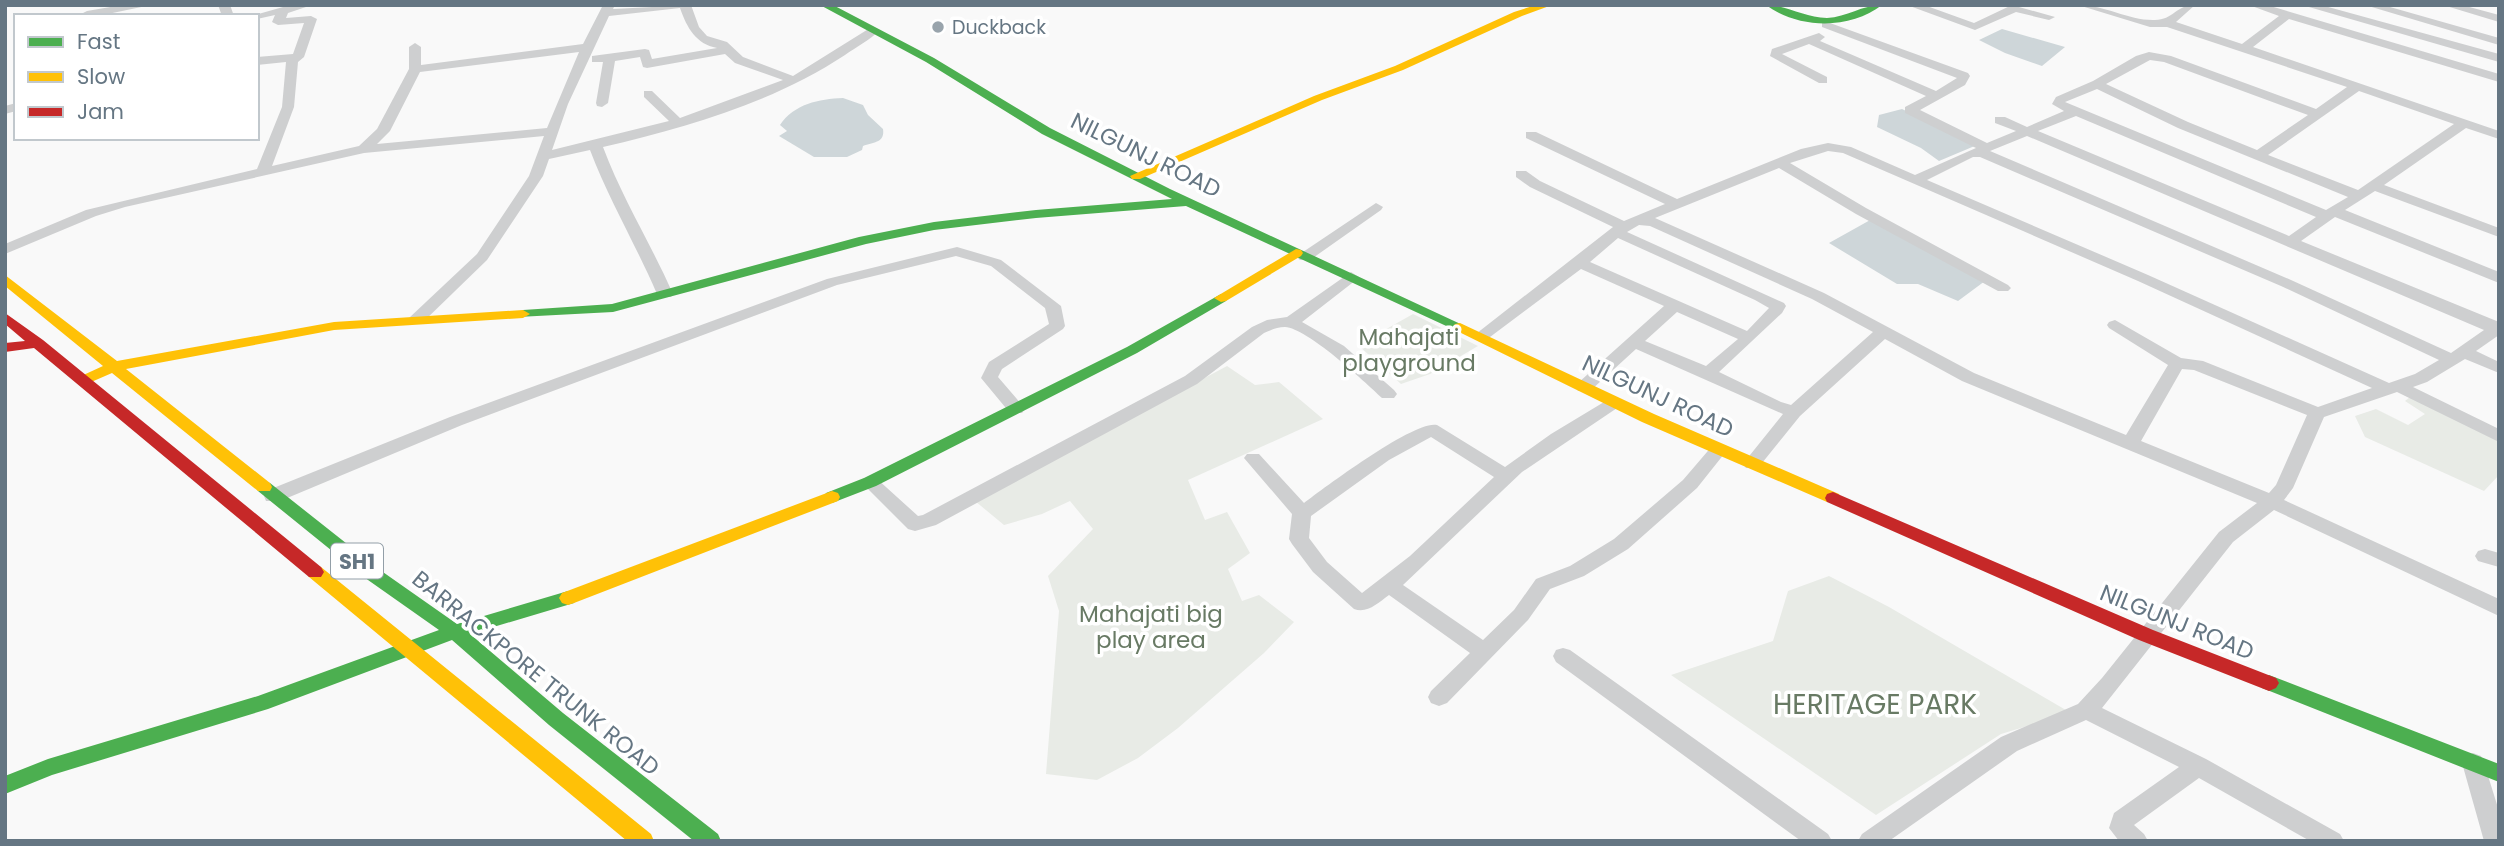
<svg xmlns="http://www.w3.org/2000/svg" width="2504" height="846" viewBox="0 0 2504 846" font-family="Poppins,sans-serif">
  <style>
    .green { fill: #e8ebe6 }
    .water { fill: #ced6d9 }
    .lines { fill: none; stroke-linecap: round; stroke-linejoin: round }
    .street { fill: #cecfd0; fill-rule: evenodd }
    .fast { fill: #4caf50; fill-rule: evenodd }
    .slow { fill: #ffc107; fill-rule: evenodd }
    .jam { fill: #c62828; fill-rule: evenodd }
    .poi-dot { fill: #99a4ac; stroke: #fff; stroke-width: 2.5 }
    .labels { text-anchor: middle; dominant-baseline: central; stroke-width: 7; stroke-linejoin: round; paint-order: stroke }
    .far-poi-label { font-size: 19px; fill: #657683; stroke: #fff; text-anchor: start }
    .shield { fill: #fff; stroke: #939fa8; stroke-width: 2 }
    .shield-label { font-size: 21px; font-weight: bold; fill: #657683 }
    .street-label { font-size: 23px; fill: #657683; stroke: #fff }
    .park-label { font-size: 23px; fill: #687a64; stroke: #fff }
    .near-park-label { font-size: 28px; fill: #687a64; stroke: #fff }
  </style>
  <rect width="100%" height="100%" fill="#f9f9f9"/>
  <path class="green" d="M1413,314l65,32 -48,28 -29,10 -43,-39z
    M1227,366l28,19 24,-3 44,37 -135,61 17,40 22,-8 23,41 -22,16 14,32 17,-6 35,27 -30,31 -86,75 -40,30 -41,22 -51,-6 13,-163 -11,-35 45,-47 -23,-28 -28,13 -38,11 -29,-24z
    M2410,397l89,43v35l-15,16 -119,-54 -10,-21 21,-7 32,16 17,-11 -20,-13z
    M1829,576l60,31 182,106 -70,21 -125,81 -205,-140 102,-34 15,-50z"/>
  <path class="water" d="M2002,29l63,18 -23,19 -37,-13 -26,-13z
    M843,98l20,7 5,10 15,14c2,14 -9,13 -20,17l-1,4 -15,7h-33l-35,-21 8,-5 -7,-6c14,-21 39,-26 63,-27z
    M1902,109l75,36 -38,16 -18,-13 -44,-21 2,-12z
    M1872,219l113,62 -27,20 -40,-17h-21l-68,-41z"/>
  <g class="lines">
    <path class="street" d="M122,5h29l-53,11 -17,-2 6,-3z
      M218,5h12l4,11h-12z
      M290,5h22l-24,8 -2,5 25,-2 6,3 -13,38 -6,5 -4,45 -22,59 87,-20 18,-17 32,-60v-22l6,-4 6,4v18l162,-21 20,-39h12l-2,4 78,-4 8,22 8,9 20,6 16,15 50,19 77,-48 10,2c-10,10 -24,17 -35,25 -73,48 -158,72 -242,92 19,51 48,97 70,147l-2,3h-12l-2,-3c-21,-49 -48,-94 -67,-144l-41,9 -6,17 -56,84 -66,64h-12l-2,-3 2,-3 68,-64 52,-78 15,-40 -180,17 -239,54 -29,9 -91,38v-10l81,-34 171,-41 25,-62 4,-45 -29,3v-8l36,-3 11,-31 -26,2 -6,-3 3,-7 -18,4v-3h-6zM680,8c7,20 16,36 37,40l-65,11 -3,-9 -4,-1 -53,7v6h11l-7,41 1,3 5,1 6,-4 7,-42 25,-4 3,10 4,1 78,-14 10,9 48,17 -103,38 -28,-27h-8v6l25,24 -117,29 16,-46 41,-88zM579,52l-32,76 -170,16 13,-13 30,-59z
      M1907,5h17l50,18 38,-18 43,12 -6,3 -33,-8 -41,18z
      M2078,5c27,0 52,16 77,15 18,0 21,-15 40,-15l-19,17 66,22 37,-28 -30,-11h18l232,69v8l-210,-63 -36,28 246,84v8l-33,-11 -82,57 115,43v9l-124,-46 -30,19 154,62v11l-164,-66 -34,24 198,81v13l-23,16 23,11v11l-34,-14 -38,23 -14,5 86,42v13l-102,-50 -73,25 -31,71 -9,12 215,99v17l-225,-106 -41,32 -131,166 104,51 134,75 4,7h-34l-111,-63 -65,47 10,9 4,7h-29l-10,-13 5,-15 65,-46 -93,-47 -69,31 -128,90h-31l4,-7 139,-97 77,-33 24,-26 117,-146 38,-29 -295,-122 -77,-42 -85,77 -42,52h-12l-3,-4 3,-4 37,-46 -147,-65 -46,42h-12l-2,-4 2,-4 86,-77 -83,-37 -95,71 -6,2 -8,-5 141,-110 -83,-40 -14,-10v-6h10l14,10 84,40 41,-17 -139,-66v-6h10l141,67 124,-50 27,-6 23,4 64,28 61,-27 -71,-35v-6l21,-11 -117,-52 -27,10 45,23v6h-8l-49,-27 2,-7 47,-16 6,4 -5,4 116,50 21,-13 -135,-51v-4h8l138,50 2,3 -5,9 -45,25 67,33 29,-12 -21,-8v-6h10l22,10 37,-16 -12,-7 4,-7 37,-16 43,-25 13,-4 22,4 145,53 31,-22 -180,-60h-17zM2150,60l14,2 144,53 -51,35 -69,-28 -82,-38zM2097,89l81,39 170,69 -22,13 -261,-108zM2359,91l95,33 -96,66 -90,-35zM2076,116l240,101 -27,19 -251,-105zM2027,136l457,194 -33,23 -160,-73 -301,-129zM1828,151l15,2 295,128 234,107 -54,19 -115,-46 -22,-3 -66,-38 -6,2 -2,3 2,3 59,37 -42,70 -152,-62 -150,-80 -169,-75 124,-50 77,46 142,77h10l3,-3 -3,-3 -142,-77 -76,-45zM1973,157h7l301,129 158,74 -24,14 -26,9 -241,-108 -221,-95zM1639,225l11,1 162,73 61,33 -82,73 -10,-3 -62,-30 63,-59 4,-7 -2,-3 -157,-71zM1618,238l137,62 14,8 -22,23 -157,-69zM1677,312l61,27 -32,27 -61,-25zM2182,369l12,1 113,45 -31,70 -7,8 -128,-52z
      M2302,5h19l178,49v8z
      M2365,5h18l116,33v7z
      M2443,5h19l37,10v7z
      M16,103v8l-11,3v-8z
      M1376,203l7,4 -2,3 -71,50h-10l-3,-3 3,-3z
      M957,247l44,13 60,46 4,20 -2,3 -61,40 -4,8 24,28 3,4 -3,4h-12l-29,-35 8,-16 60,-38 -4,-16 -54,-42 -35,-10 -119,29 -375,140 -182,76h-14l-2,-5 2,-5 184,-74 377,-138z
      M1351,272l8,5 -3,3 -54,42 42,24 50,44 3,4 -3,4h-12c-18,-17 -75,-70 -97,-71 -8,0 -14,3 -21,6l-67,51 -261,141 -21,6 -7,-2 -47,-47 3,-4h12l42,38 5,-1 262,-139 67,-49 15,-7 20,-3z
      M1614,396l9,6 -3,4 -98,66 -119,113 80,55 31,-30 22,-31 34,-13 44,-27 69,-59 30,-35h12l3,4 -31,39 -69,61 -44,27 -34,13 -22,31 -81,83 -8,3 -8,-3 -3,-6 3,-6 39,-38 -81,-58c-11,8 -22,19 -35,14l-41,-37 -21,-28 -3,-5 3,-25 -48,-56 3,-4h12l45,49c21,-16 112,-84 133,-78l68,42 46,-33zM1431,437l63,40 -84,79 -48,37 -35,-31 -18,-24 2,-22 78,-56z
      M2485,549l14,4v14l-21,-6 -3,-5 3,-5z
      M1563,648l7,2 258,184 4,7h-31l-245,-179 -3,-6 3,-6z
      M2473,753l8,3 3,7 15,48v30h-15l-22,-78 3,-7z"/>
    <path class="fast" d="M820,5h13l101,53 116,70 120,61 297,138 -2,3h-10l-269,-124 -150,12 -102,12 -68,14 -253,68 -95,5 -2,-3 7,-4 89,-6 247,-67 75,-15 102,-12 136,-11 -130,-65 -116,-72z
      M1766,5c21,0 39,13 61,13 20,-1 35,-13 55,-13 -32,25 -84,24 -116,0z
      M1221,294l7,4 -2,3 -89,52 -261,133 -44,17 -6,-2 -2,-4 2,-4 38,-15 263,-131z
      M264,481l6,2 110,87 77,54 111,-33 6,2 3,5 -3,5 -104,31 93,79 155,121 3,7h-27l-145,-116 -97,-85 -184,69 -216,66 -47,19v-18l43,-17 210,-63 181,-66 -71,-50 -110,-89 -2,-4 2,-4z
      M2269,675l230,89v18l-237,-94 -3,-5 3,-5z"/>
    <path class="slow" d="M1536,5h16l-30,11 -119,54 -81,30 -182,79h-8l-2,-3 184,-80 81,-30 119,-54z
      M1296,249l5,1 2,3 -2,3 -75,45 -5,1 -7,-4z
      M5,275l112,86 217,-39 189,-12 7,4 -7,4 -189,12 -208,39 144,114 2,4 -2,4h-12l-146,-118 -23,10h-10l-3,-3 3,-3 24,-11 -98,-80z
      M1460,323l194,91 185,80 2,4 -2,4h-12l-185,-80 -187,-92 -2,-3 2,-3z
      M832,491l6,2 2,4 -2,4 -264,102 -6,2 -6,-2 -3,-5 3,-5z
      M315,565l6,2 330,267 3,7h-27l-318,-264 -3,-5 3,-5z"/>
    <path class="jam" d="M5,313l38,27 278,227 3,5 -3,5h-12l-275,-229 -29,4v-9l20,-2 -20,-17z
      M1833,492l320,138 123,48 3,5 -3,5 -7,3 -130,-51 -312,-138 -2,-4 2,-4z"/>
  </g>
  <circle class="poi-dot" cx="938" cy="27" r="7"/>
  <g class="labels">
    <g class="far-poi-label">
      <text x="952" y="27">Duckback</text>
    </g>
    <rect class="shield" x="331" y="543.5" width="52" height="35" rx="5"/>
    <g class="shield-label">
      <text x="357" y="561">SH1</text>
    </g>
    <g class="street-label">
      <text transform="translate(1146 155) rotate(26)">NILGUNJ ROAD</text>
      <text transform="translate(1658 396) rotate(25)">NILGUNJ ROAD</text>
      <text transform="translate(2177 622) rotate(22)">NILGUNJ ROAD</text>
      <text transform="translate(536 673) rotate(39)">BARRACKPORE TRUNK ROAD</text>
    </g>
    <g class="park-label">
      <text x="1409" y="337">Mahajati<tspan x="1409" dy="26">playground</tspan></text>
      <text x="1151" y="614">Mahajati big<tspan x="1151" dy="26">play area</tspan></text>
    </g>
    <g class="near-park-label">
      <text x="1875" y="704">HERITAGE PARK</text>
    </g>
  </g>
  <rect width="2504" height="846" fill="none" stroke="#657683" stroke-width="14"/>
  <rect x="14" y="14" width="245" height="126" fill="#ffffff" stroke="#c1c8cd" stroke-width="2"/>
  <rect x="28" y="37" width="35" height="10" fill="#4caf50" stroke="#c1c8cd" stroke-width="2"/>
  <text x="77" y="49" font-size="21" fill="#657683">Fast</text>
  <rect x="28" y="72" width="35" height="10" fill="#ffc107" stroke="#c1c8cd" stroke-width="2"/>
  <text x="77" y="84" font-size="21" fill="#657683">Slow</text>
  <rect x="28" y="107" width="35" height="10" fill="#c62828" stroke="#c1c8cd" stroke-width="2"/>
  <text x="77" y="119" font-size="21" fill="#657683">Jam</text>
</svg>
